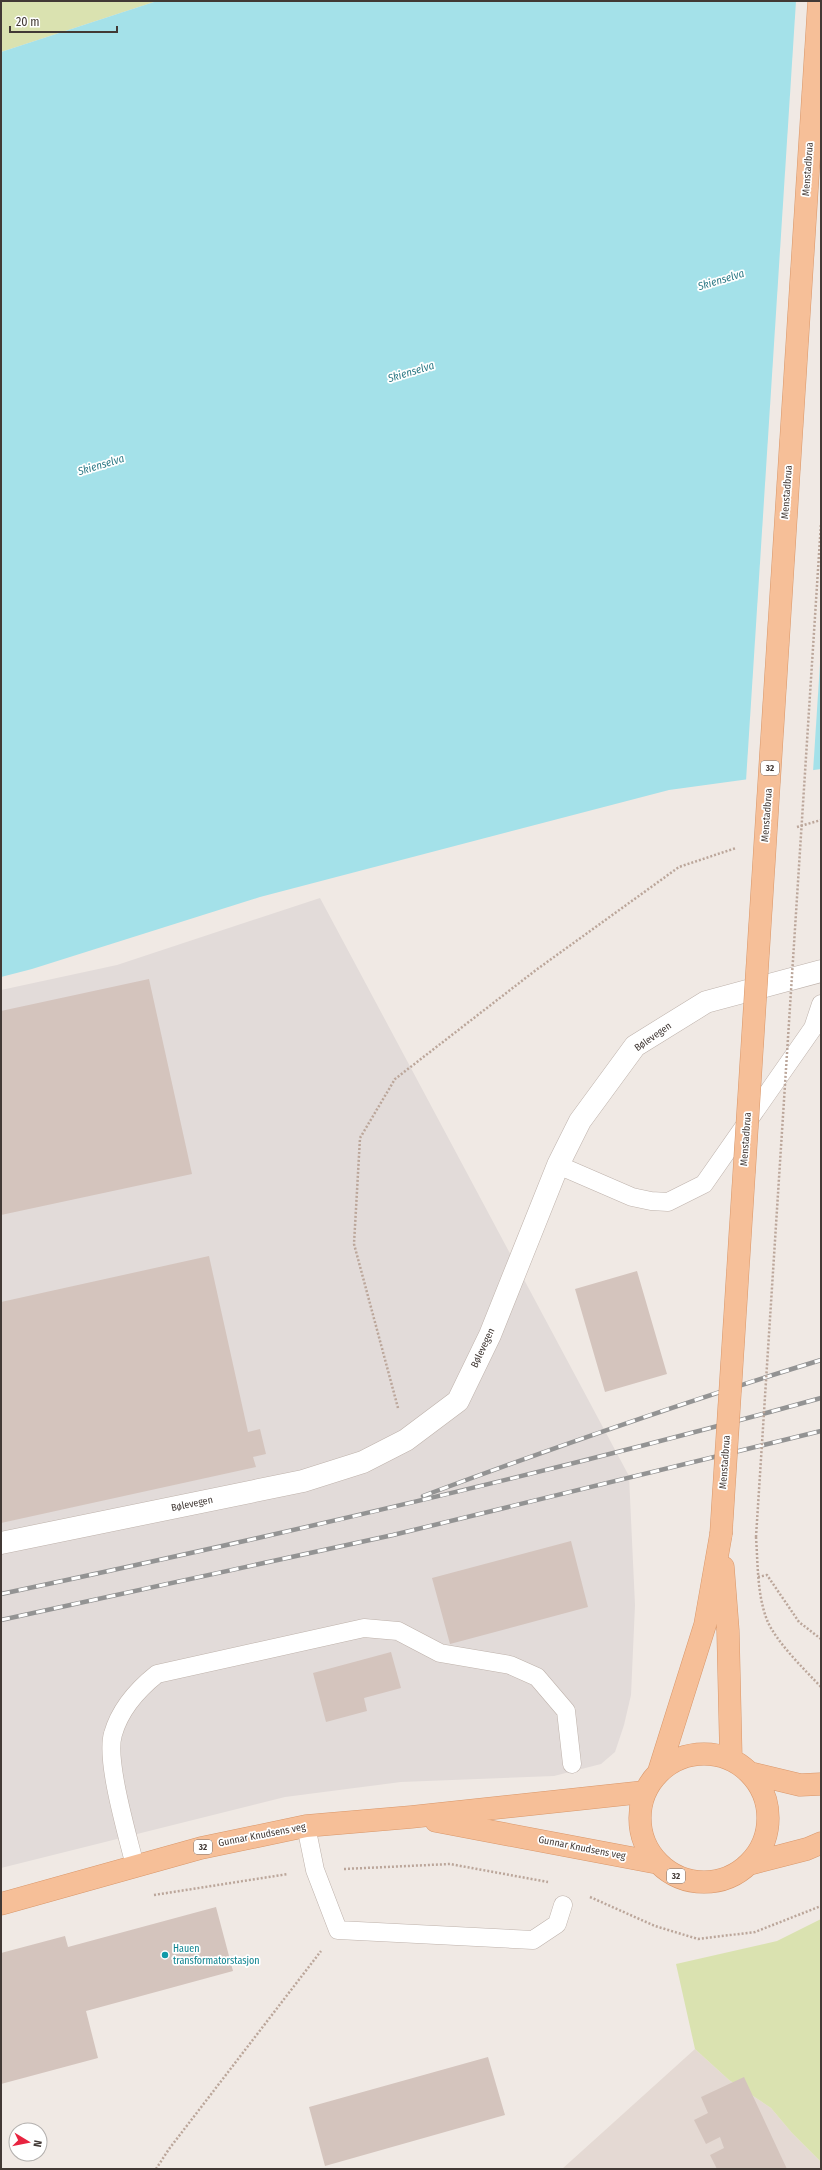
<svg xmlns="http://www.w3.org/2000/svg" width="822" height="2170" viewBox="0 0 822 2170" font-family="'Fira Sans Condensed',sans-serif">
  <style>
    .residential { fill: #e4d9d3 }
    .industrial { fill: #e2dbd9 }
    .green { fill: #dae2b0 }
    .water { fill: #a4e1e9 }
    .pier { fill: #f0e9e4 }
    .building { fill: #d4c4bd }
    .lines { fill: none; stroke-linecap: round; stroke-linejoin: round }
    .lane-casing { stroke: #beb2ab; stroke-width: 19 }
    .street-casing { stroke: #beb2ab; stroke-width: 23 }
    .primary-casing { stroke: #d9976a; stroke-width: 23 }
    .path { stroke: #bba69a; stroke-width: 2.5; stroke-dasharray: 2 2; stroke-linecap: butt }
    .lane { stroke: #fff; stroke-width: 18 }
    .street { stroke: #fff; stroke-width: 22 }
    .primary { stroke: #f6bf98; stroke-width: 22 }
    .rail-casing { stroke: #939393; stroke-width: 4.5 }
    .rail { stroke: #fff; stroke-width: 3; stroke-dasharray: 9; stroke-linecap: butt }
    .primary-bridge-casing { stroke: #d9976a; stroke-width: 23; stroke-linecap: butt }
    .path-bridge { stroke: #bba69a; stroke-width: 2.5; stroke-dasharray: 2 2; stroke-linecap: butt }
    .primary-bridge { stroke: #f6bf98; stroke-width: 22 }
    .culture-dot { fill: #0f9aa8; stroke: #fff; stroke-width: 1.5 }
    .labels { text-anchor: middle; dominant-baseline: central; stroke-width: 3.5; stroke-linejoin: round; paint-order: stroke }
    .shield { fill: #fff; stroke: #7b7472; stroke-width: 1 }
    .shield-label { font-size: 9px; font-weight: bold; fill: #423935 }
    .street-label { font-size: 10px; fill: #423935; stroke: #fff }
    .culture-label { font-size: 10px; fill: #0d838f; stroke: #fff; text-anchor: start }
    .water-label { font-size: 11px; font-style: italic; fill: #2f7b87; stroke: #fff }
  </style>
  <rect width="100%" height="100%" fill="#f0e9e4"/>
  <path class="residential" d="M695,2049l34,31 42,28 21,25 29,29v7h-259z"/>
  <path class="industrial" d="M320,898l309,578 6,129 -4,90 -7,30 -9,27 -14,12 -47,12 -153,6 -116,15 -284,71v-878l116,-25z"/>
  <path class="green" d="M1,1h156l-156,51z
    M821,1919v243l-29,-29 -21,-25 -42,-28 -34,-31 -19,-85 101,-23z"/>
  <path class="water" d="M157,1h664v768l-152,21 -409,107 -228,72 -31,8v-925z"/>
  <path class="pier" d="M796,1h25v647l-8,124 -67,9z"/>
  <path class="building" d="M149,979l43,195 -191,41v-204z
    M209,1256l39,176 12,-3 6,25 -13,3 3,10 -255,56v-221z
    M637,1271l30,103 -62,18 -30,-103z
    M571,1541l17,66 -138,37 -18,-66z
    M391,1652l10,36 -37,10 3,13 -41,11 -13,-49z
    M216,1907l17,64 -147,40 12,47 -97,26v-131l64,-17 3,11z
    M488,2057l17,58 -180,51 -16,-59z
    M744,2077l35,75 8,17h-70l-7,-14 14,-7 -4,-11 -14,7 -12,-24 14,-7 -7,-16z"/>
  <g class="lines">
    <defs>
      <path id="lane" d="M558,1165l74,32 19,4 17,1 36,-18 109,-156 8,-24
        M306,1826l9,44 23,60 195,10 24,-16 6,-19
        M135,1866c-7,-29 -30,-106 -22,-132 7,-25 24,-44 44,-60l207,-46 34,3 42,22 70,12 27,12 29,34 6,53"/>
      <path id="street" d="M1,1543l302,-62 60,-19 43,-22 52,-39 32,-66 68,-170 22,-44 55,-75 71,-44 115,-31"/>
      <path id="primary" d="M723,1567l5,64 3,128
        M640 1818a64 64 0 1 1 128 0a64 64 0 1 1-128 0Z
        M659,1771l46,-146 16,-91
        M750,1773l50,12 21,-1
        M436,1821l222,42
        M749,1864l58,-15 14,-6
        M1,1904l200,-56 105,-22 105,-9 233,-25"/>
    </defs>
    <use href="#lane" class="lane-casing"/>
    <use href="#street" class="street-casing"/>
    <use href="#primary" class="primary-casing"/>
    <path class="path" d="M797,827l24,-7
      M398,1408l-44,-164 6,-106 35,-59 141,-109 143,-103 57,-19
      M756,1537c2,28 1,57 11,83 9,22 38,50 54,67
      M758,1577l9,-2 32,47 22,17
      M344,1869l106,-5 98,18
      M154,1895l134,-21
      M590,1897l65,29 43,13 57,-7 66,-26
      M156,2169l13,-20 152,-198"/>
    <use href="#lane" class="lane"/>
    <use href="#street" class="street"/>
    <use href="#primary" class="primary"/>
    <defs>
      <path id="rail" d="M423,1496c132,-49 264,-95 398,-136
        M1,1594c275,-58 549,-121 820,-196
        M1,1620l392,-85 428,-104"/>
    </defs>
    <use href="#rail" class="rail-casing"/>
    <use href="#rail" class="rail"/>
    <defs>
      <path id="primary-bridge" d="M721,1534l98,-1533"/>
    </defs>
    <use href="#primary-bridge" class="primary-bridge-casing"/>
    <path class="path-bridge" d="M756,1537l65,-1014"/>
    <use href="#primary-bridge" class="primary-bridge"/>
  </g>
  <circle class="culture-dot" cx="165" cy="1955" r="4"/>
  <g class="labels">
    <g class="shield">
      <rect x="761" y="761" width="18" height="14" rx="3"/>
      <rect x="194" y="1840" width="18" height="14" rx="3"/>
      <rect x="667" y="1869" width="18" height="14" rx="3"/>
    </g>
    <g class="shield-label">
      <text x="770" y="768">32</text>
      <text x="203" y="1847">32</text>
      <text x="676" y="1876">32</text>
    </g>
    <g class="street-label">
      <text transform="translate(808 169) rotate(-86)">Menstadbrua</text>
      <text transform="translate(787 492) rotate(-86)">Menstadbrua</text>
      <text transform="translate(767 815) rotate(-86)">Menstadbrua</text>
      <text transform="translate(653 1037) rotate(-35)">Bølevegen</text>
      <text transform="translate(746 1139) rotate(-86)">Menstadbrua</text>
      <text transform="translate(483 1348) rotate(-65)">Bølevegen</text>
      <text transform="translate(725 1462) rotate(-86)">Menstadbrua</text>
      <text transform="translate(192 1504) rotate(-12)">Bølevegen</text>
      <text transform="translate(262 1835) rotate(-11)">Gunnar Knudsens veg</text>
      <text transform="translate(582 1848) rotate(11)">Gunnar Knudsens veg</text>
    </g>
    <g class="culture-label">
      <text x="173" y="1949">Hauen<tspan x="173" dy="12">transformatorstasjon</tspan></text>
    </g>
    <g class="water-label">
      <text transform="translate(721 280) rotate(-17)">Skienselva</text>
      <text transform="translate(411 372) rotate(-17)">Skienselva</text>
      <text transform="translate(101 465) rotate(-17)">Skienselva</text>
    </g>
  </g>
  <rect width="822" height="2170" fill="none" stroke="#423935" stroke-width="4"/>
  <g transform="translate(28 2142) rotate(100)"><circle r="19" fill="#ffffff" stroke="#b3b0ae"/>
  <path d="M0-3L7 15L0 10L-7 15Z" fill="#e82440"/>
  <text y="-6" font-size="11" font-weight="bold" text-anchor="middle" fill="#423935">N</text>
  </g>
  <path d="M10 26v6h107v-6" fill="none" stroke="#423935" stroke-width="2"/>
  <text x="16" y="26" font-size="12" fill="#423935" stroke="#ffffff" stroke-width="3" paint-order="stroke">20 m</text>
</svg>
